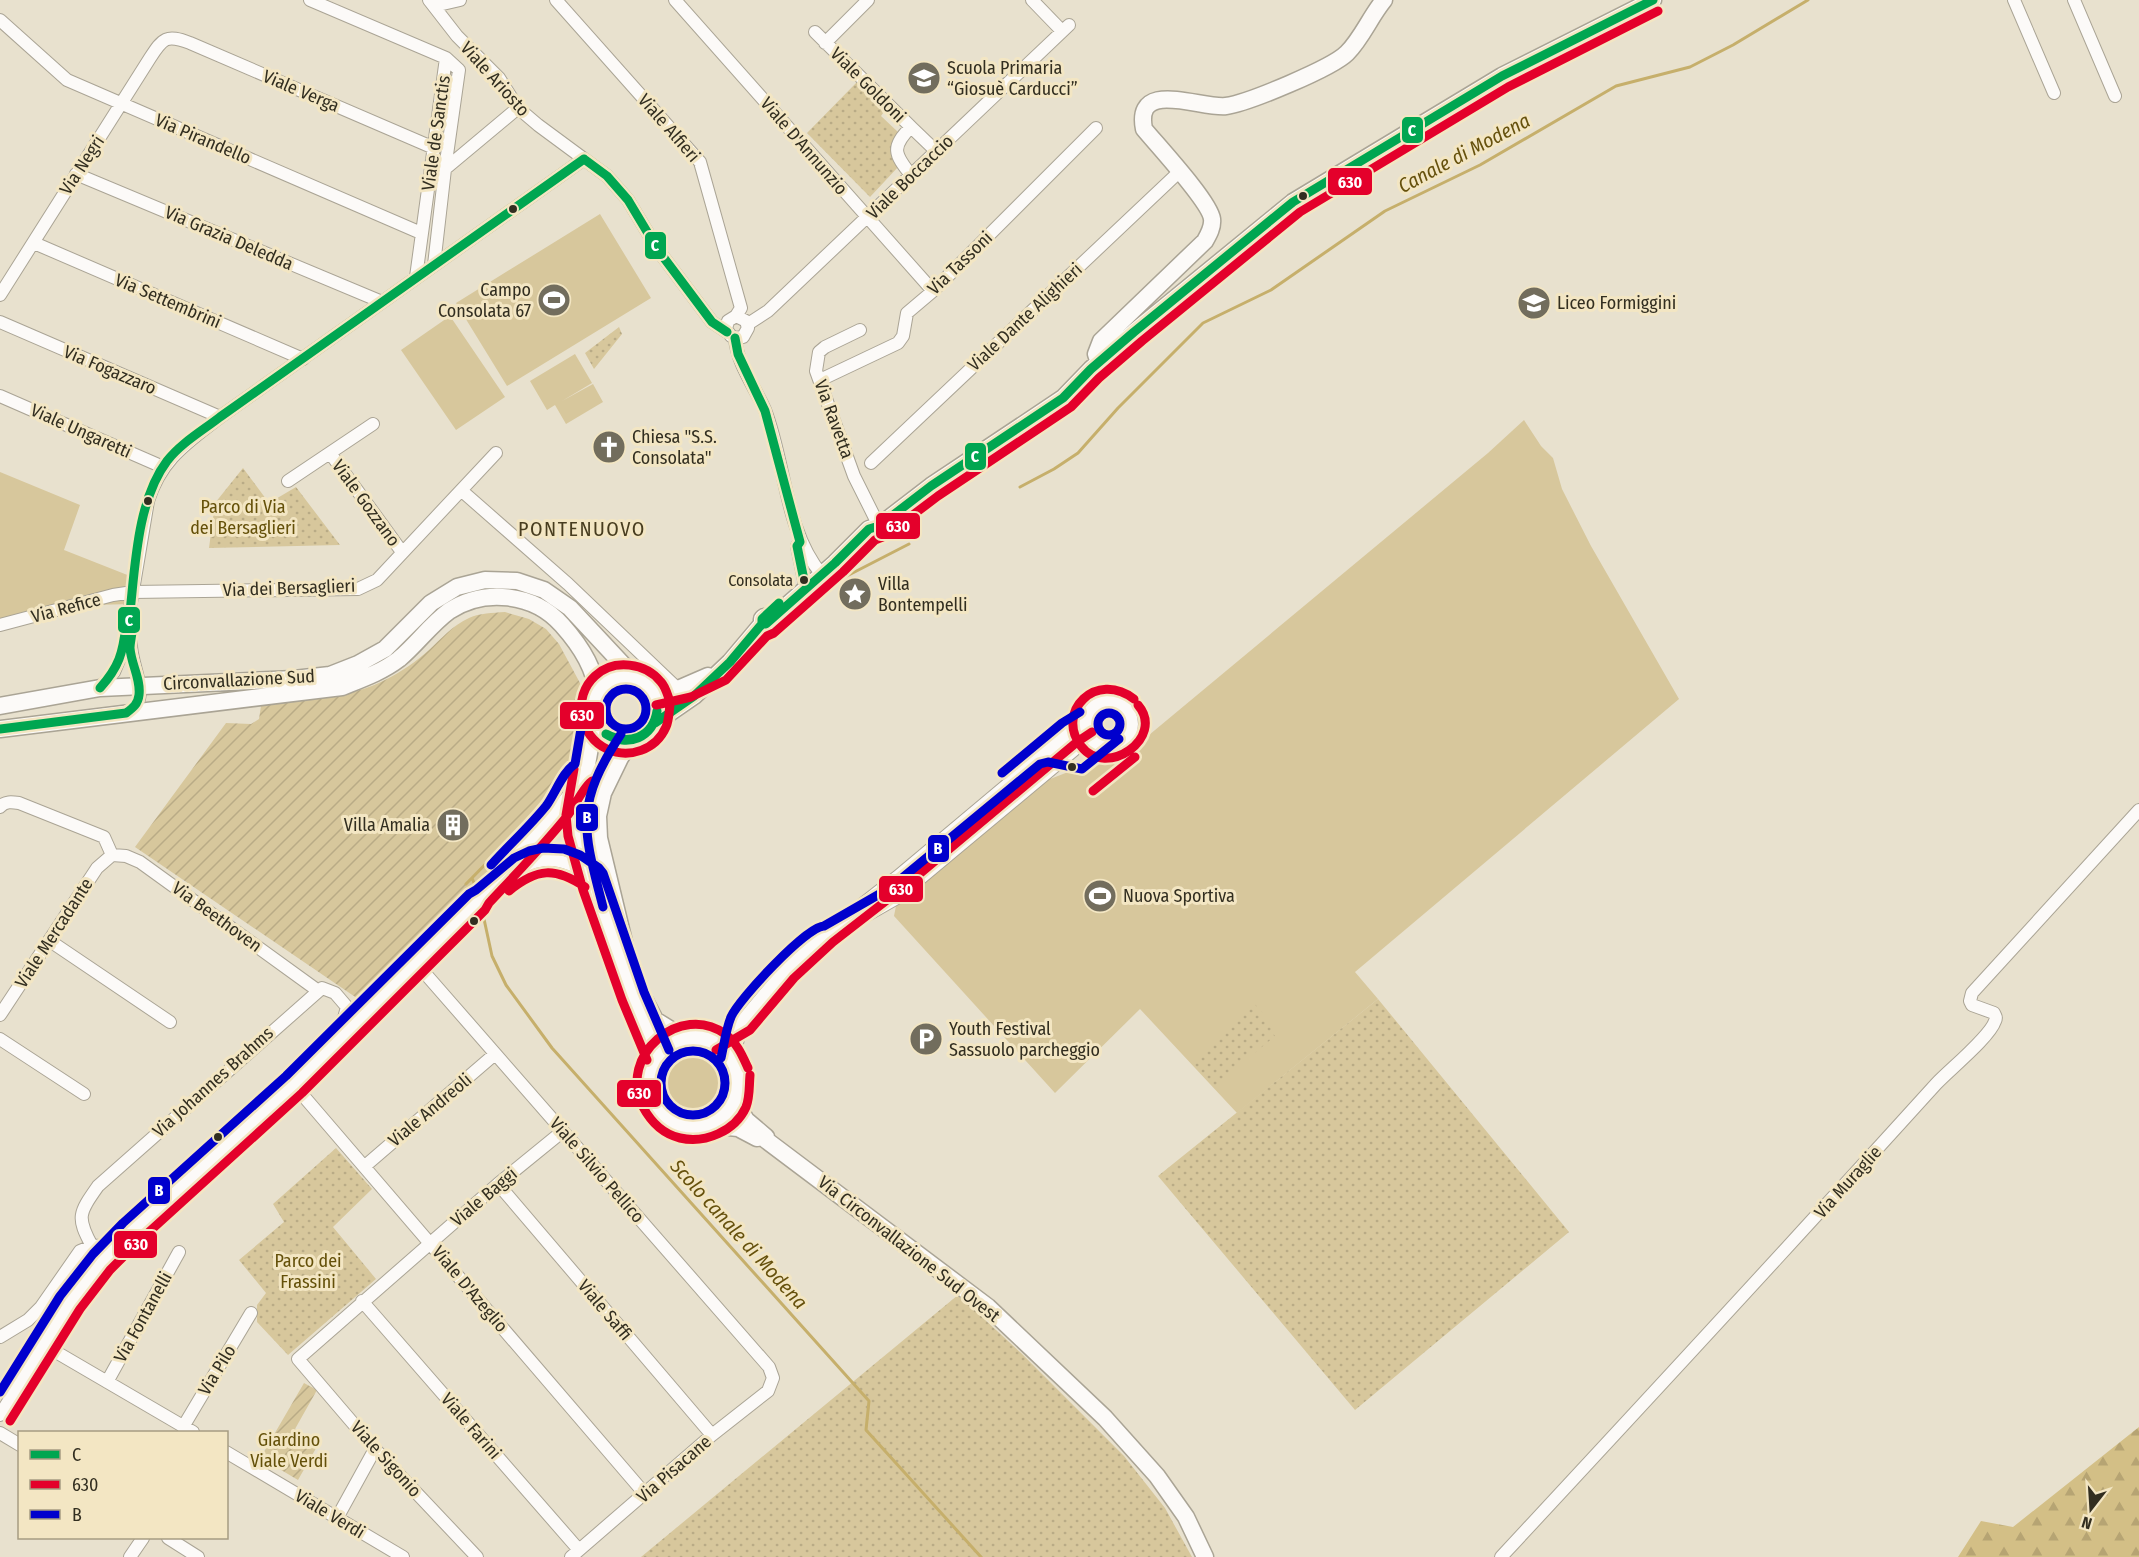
<svg xmlns="http://www.w3.org/2000/svg" width="2139" height="1557" viewBox="0 0 2139 1557" font-family="'Fira Sans Condensed',sans-serif">
  <style>
    .grass { fill: #d7c79c }
    .forest { fill: url(#forest-firs) }
    .park { fill: url(#park-dots) }
    .garden { fill: url(#garden-furrows) }
    .lines { fill: none; stroke-linecap: round; stroke-linejoin: round }
    .stream { stroke: #c6af6b; stroke-width: 3 }
    .minor-casing { stroke: #aaa495; stroke-width: 14 }
    .major-casing { stroke: #aaa495; stroke-width: 19 }
    .minor { stroke: #fcfaf8; stroke-width: 12 }
    .major { stroke: #fcfaf8; stroke-width: 16 }
    .bus-1-casing { stroke: #f3e6c3; stroke-width: 14 }
    .bus-2-casing { stroke: #f3e6c3; stroke-width: 14 }
    .bus-3-casing { stroke: #f3e6c3; stroke-width: 14 }
    .bus-1 { stroke: #00a651; stroke-width: 9 }
    .bus-2 { stroke: #e4002b; stroke-width: 9 }
    .bus-3 { stroke: #0000cd; stroke-width: 9 }
    .bus-dot { fill: #322e20; stroke: #f3e6c3; stroke-width: 2 }
    .labels { text-anchor: middle; dominant-baseline: central; stroke-width: 6; stroke-linejoin: round; paint-order: stroke }
    .bus-label { font-size: 16px; fill: #322e20; stroke: #f3e6c3; text-anchor: end }
    .poi-label { font-size: 18px; fill: #322e20; stroke: #f3e6c3; text-anchor: start }
    .street-label { font-size: 18px; fill: #322e20; stroke: #f3e6c3 }
    .park-label { font-size: 18px; fill: #645009; stroke: #f3e6c3 }
    .water-label { font-size: 20px; font-style: italic; fill: #66510d; stroke: #f3e6c3 }
    .neighbourhood-label { font-size: 20px; letter-spacing: 1.5px; fill: #483d1f; stroke: #f3e6c3 }
    .line-badge { stroke: #f3e6c3; stroke-width: 2 }
    .badge-label { font-size: 16px; text-anchor: middle; font-weight: bold; fill: #fff }
  </style>
  <defs>
    <pattern id="forest-firs" width="22" height="20" patternUnits="userSpaceOnUse" patternTransform="scale(1.5)"><rect width="22" height="20" fill="#d3bf86"/><path d="M5 1l3.5 6h-7zM16 11l3.5 6h-7z" fill="#b6a473"/></pattern>
    <pattern id="park-dots" width="8" height="8" patternUnits="userSpaceOnUse" patternTransform="scale(1.5)"><rect width="8" height="8" fill="#d7c79c"/><path d="M2 2h.1M6 6h.1" fill="none" stroke="#b9ab86" stroke-width="1.8" stroke-linecap="round"/></pattern>
    <pattern id="garden-furrows" width="10" height="10" patternUnits="userSpaceOnUse" patternTransform="scale(1.5)"><rect width="10" height="10" fill="#d7c79c"/><path d="M-1 1l2-2M0 10L10 0M9 11l2-2" fill="none" stroke="#b9ab86"/></pattern>
  </defs>
  <rect width="100%" height="100%" fill="#e8e1ce"/>
  <path class="grass" d="M600,214l51,84 -144,88 -51,-83z
    M450,316l55,81 -49,33 -55,-80z
    M575,354l17,29 -30,18 31,-17 10,18 -37,22 -11,-19 -8,5 -17,-29z
    M1524,420l17,26 12,12 9,31 29,57 88,153 -324,273 23,27 -141,114 -97,-104 -85,84 -161,-177 5,-25 118,-99 120,-47 351,-292z
    M0,472l80,33 -16,45 71,28 -2,26 -42,1 -91,16z
    M658 1083a37 37 0 1 1 74 0a37 37 0 1 1-74 0Z"/>
  <path class="forest" d="M2139,1427v130h-181l23,-36 32,6z"/>
  <path class="park" d="M857,82l29,27 -5,7 18,17v33l-29,31 -63,-64z
    M619,327l3,7 -28,35 -9,-16z
    M243,468l26,35 27,-16 44,58 -131,3 6,-45z
    M1378,999l191,233 -214,178 -197,-234z
    M1253,1002l22,25 -4,4 4,5 -61,51 -23,-25z
    M336,1148l36,41 -39,38 43,52 -88,76 -31,-33v-17l9,-12 -27,-33 45,-38 -11,-18z
    M958,1295l63,58 103,103 41,52 27,49h-551z"/>
  <path class="garden" d="M505,612l24,7 17,10 13,15 21,39 3,14 -1,31 -9,42 -7,16 -15,22 -184,197 -232,-158 91,-124 25,1 8,-5 2,-13c42,-6 88,-7 126,-27 15,-8 30,-18 42,-29 12,-11 24,-25 40,-32 11,-5 23,-5 36,-6z
    M304,1383l13,7 -22,39 24,14 -21,37 -32,-19 -2,5 -6,-4z"/>
  <g class="lines">
    <path class="stream" d="M1020,487l34,-18 24,-16 40,-45 85,-85 68,-33 114,-79 95,-46 136,-79 74,-19 43,-22 75,-45
      M839,580l70,-36
      M472,878l5,12
      M466,884l44,-45
      M484,919l8,37 14,29 46,63 317,353 -3,29 115,127
      M12,1364l77,-109"/>
    <defs>
      <path id="minor" d="M310,0l136,58 13,12 -14,99 -11,96
        M429,0l28,36 42,42 19,30 20,17 69,51 21,24 30,50 54,72 15,10
        M556,0l144,162 41,146 -5,8
        M675,0l258,291
        M1032,0l30,31
        M2014,0l40,93
        M2074,0l41,96
        M434,6l26,-6
        M0,20l67,60 354,153
        M815,32l96,95
        M825,43l43,-43
        M445,169l73,-61
        M76,174l306,128
        M911,175c-17,-21 -20,-28 0,-48l25,24
        M34,243l269,116
        M416,277l30,-219
        M0,295l150,-237c13,-20 16,-24 40,-15l244,105
        M0,322l220,95
        M748,324l20,-13 301,-286
        M860,330l-35,17 -6,5 -3,19 38,105 25,50
        M735,338l8,-1 5,-9 -2,-7 -10,-5 -8,5 -2,8 5,7 4,2c2,26 20,49 30,72 21,54 19,119 57,165
        M820,380l78,-37 5,-7 4,-23 26,-22 163,-163
        M0,396l163,71
        M330,453l72,99
        M871,463l308,-291
        M288,481l85,-57
        M462,491l106,93 110,105
        M800,542l-3,4 7,34
        M0,625l113,-30 20,-3 225,-3 19,-9 119,-127
        M100,688l14,-16 9,-22 25,-149c13,-42 39,-58 72,-84l364,-258
        M1086 724a23 23 0 1 1 46 0a23 23 0 1 1-46 0Z
        M127,713c28,-15 1,-49 4,-74
        M0,807c5,-6 12,-5 19,-4l85,34 8,18
        M112,855l14,1 14,6 177,128
        M499,885c30,-29 58,-34 93,-8
        M834,934l63,-36 182,-152 15,-5
        M50,941l120,81
        M416,963l353,404 4,11 -5,13 -56,44 -141,122
        M0,1015l97,-147 15,-13
        M0,1039l84,55
        M710,1040l32,-19 43,-51 37,-32 1,-3 74,-58 173,-145 16,-10
        M733,1061l9,-40
        M294,1085l351,409
        M365,1166l130,-112
        M498,1184l214,251
        M92,1246c-16,-29 -13,-33 6,-60l224,-198 13,5 12,14 -3,11 -14,18 4,10
        M362,1301l217,249
        M0,1337l28,-17 13,-13 39,-56 12,-5 25,-1
        M44,1345l149,87
        M107,1382l72,-130
        M0,1415l70,-113 31,-40 30,-30 163,-147 183,-183 1,-5 60,-64 30,-37 10,-20 8,-5
        M183,1427l68,-114
        M0,1433l20,12
        M226,1452l177,105
        M337,1518l38,-69
        M168,1538l30,19
        M130,1557l13,-19
        M477,1557l-102,-108 -77,-90 200,-175 65,-53
        M1501,1557c146,-157 291,-314 435,-473 13,-14 54,-47 59,-63 2,-4 1,-3 -1,-8l-22,-8 -2,-4 2,-8 167,-183"/>
      <path id="major" d="M1099,363l-3,-9 5,-13 104,-100c4,-7 8,-14 7,-22 -2,-17 -54,-73 -68,-90 -10,-51 57,-20 82,-23 22,-3 106,-38 121,-53 15,-15 23,-36 37,-53
        M762,624h4l69,-61 34,-34 10,-3 52,-40 132,-88 28,-29 43,-37 159,-130 209,-126 151,-76
        M594 709a32 32 0 1 1 64 0a32 32 0 1 1-64 0Z
        M654,693l24,-4 30,-13
        M0,706l100,-18 194,-9 36,-4 28,-11 27,-15 46,-46 26,-16 28,-7 32,1 27,9 26,18 56,60 4,8
        M595,719l-17,97 2,17 14,53 39,110 25,59
        M655,723l39,-27 36,-34 32,-38v-5l2,-2
        M0,729l342,-42c20,-8 40,-15 57,-28 18,-15 31,-34 50,-48 35,-23 85,-18 113,14 17,19 33,42 35,68
        M625,946l-26,-108 -1,-22 5,-23 17,-35 11,-17
        M645,1001l10,19 29,18
        M649 1082a45 45 0 1 1 90 0a45 45 0 1 1-90 0Z
        M735,1101l11,19 20,17v3l222,167 117,111 52,58 29,41 19,40
        M709,1125l29,3 19,10"/>
    </defs>
    <use href="#minor" class="minor-casing"/>
    <use href="#major" class="major-casing"/>
    <use href="#minor" class="minor"/>
    <use href="#major" class="major"/>
    <defs>
      <path id="bus-1" d="M584,159l23,17 21,24 30,50 54,72 15,10
        M735,338l3,16 27,57 35,131 -3,4 7,34
        M762,624h4l69,-61 34,-34 10,-3 52,-40 132,-88 28,-29 43,-37 159,-130 209,-126 151,-76
        M100,688c19,-21 23,-35 26,-63
        M655,723l39,-27 36,-34 32,-38v-5l17,-16
        M0,729l126,-16c7,-5 12,-9 13,-18 2,-16 -8,-31 -9,-47 0,-9 5,-19 -1,-27 6,-49 7,-119 38,-160 14,-18 35,-30 53,-44l364,-258
        M606,734c22,12 47,4 51,-23
        M606,734c21,14 48,4 51,-23"/>
      <path id="bus-2" d="M669,699c-2,-6 -4,-13 -8,-17 -15,-19 -47,-24 -66,-6 -23,21 -16,60 12,73 22,10 49,1 59,-22 3,-7 3,-15 4,-22
        M1134,699c-38,-29 -79,13 -53,47 25,33 85,-8 57,-41
        M656,705l35,-8 35,-17 41,-44 7,-3 69,-61 32,-32 10,-4 53,-40 133,-89 28,-29 43,-37 158,-129 208,-125 150,-76
        M574,769l-8,46 2,21 15,54 39,110 25,60
        M1093,791l42,-34
        M509,891c28,-23 46,-24 76,-4
        M716,1050l34,-20 44,-52 39,-36 72,-56 172,-144 15,-10
        M748,1068c-6,-13 -11,-25 -23,-34 -44,-32 -108,21 -82,73 8,15 20,27 37,31 25,6 55,-7 66,-31 4,-10 3,-21 4,-32
        M10,1421l70,-112 30,-39 29,-29 163,-148 183,-183 4,-7c27,-29 54,-57 79,-88 7,-9 16,-29 24,-34"/>
      <path id="bus-3" d="M606 709a20 20 0 1 1 40 0a20 20 0 1 1-40 0Z
        M1098 724a11 11 0 1 1 22 0a11 11 0 1 1-22 0Z
        M1002,773l60,-50 18,-11
        M491,865c18,-20 38,-38 55,-59 9,-12 17,-35 29,-42l8,-47
        M603,907c-20,-78 -29,-101 18,-173
        M661 1083a32 32 0 1 1 64 0a32 32 0 1 1-64 0Z
        M721,1058c3,-13 5,-29 10,-41 7,-17 76,-91 93,-91l66,-38 150,-124 8,-2 34,7 37,-30
        M0,1392l60,-96 33,-42 30,-31 163,-147 183,-182 7,-4 38,-32 15,-7 14,-3 21,1 16,6 19,13 4,5 41,119 25,58"/>
    </defs>
    <use href="#bus-1" class="bus-1-casing"/>
    <use href="#bus-2" class="bus-2-casing"/>
    <use href="#bus-3" class="bus-3-casing"/>
    <use href="#bus-1" class="bus-1"/>
    <use href="#bus-2" class="bus-2"/>
    <use href="#bus-3" class="bus-3"/>
  </g>
  <defs>
    <symbol id="school-disc" viewBox="-11 -11 22 22"><circle r="9.5" fill="#726d5d" stroke="#f3e6c3"/><path d="M0-5L7-2L0 1L-7-2ZM-4 1L0 2.5L4 1V4Q0 6-4 4Z" fill="#fff"/></symbol>
    <symbol id="stadium-disc" viewBox="-11 -11 22 22"><circle r="9.5" fill="#726d5d" stroke="#f3e6c3"/><path d="M0-5a6.5 5 0 1 0 0 10a6.5 5 0 1 0 0-10ZM-3.5-1.8h7v3.6h-7Z" fill="#fff"/></symbol>
    <symbol id="church-disc" viewBox="-11 -11 22 22"><circle r="9.5" fill="#726d5d" stroke="#f3e6c3"/><path d="M-1.2-6h2.4v3.5h3.3v2.4h-3.3V6h-2.4V-.1h-3.3v-2.4h3.3Z" fill="#fff"/></symbol>
    <symbol id="sight-disc" viewBox="-11 -11 22 22"><circle r="9.5" fill="#726d5d" stroke="#f3e6c3"/><path d="M0-6L1.8-2.2L6-1.7L2.9 1.2L3.7 5.4L0 3.3L-3.7 5.4L-2.9 1.2L-6-1.7L-1.8-2.2Z" fill="#fff"/></symbol>
    <symbol id="building-disc" viewBox="-11 -11 22 22"><circle r="9.5" fill="#726d5d" stroke="#f3e6c3"/><path d="M-4-6H4V6H1V3H-1V6H-4ZM-2.5-4.3h1.7v1.8h-1.7ZM.8-4.3h1.7v1.8H.8ZM-2.5-1h1.7V.8h-1.7ZM.8-1h1.7V.8H.8Z" fill="#fff"/></symbol>
    <symbol id="parking-disc" viewBox="-11 -11 22 22"><circle r="9.5" fill="#726d5d" stroke="#f3e6c3"/><path d="M-3.5-5.5H1a3.5 3.5 0 0 1 0 7H-1V5.5H-3.5ZM-1-3.4V-.6H.8a1.4 1.4 0 0 0 0-2.8Z" fill="#fff"/></symbol>
  </defs>
  <g fill-rule="evenodd">
    <use href="#school-disc" x="905" y="59" width="38" height="38"/>
    <use href="#stadium-disc" x="535" y="281" width="38" height="38"/>
    <use href="#school-disc" x="1515" y="284" width="38" height="38"/>
    <use href="#church-disc" x="590" y="428" width="38" height="38"/>
    <use href="#sight-disc" x="836" y="575" width="38" height="38"/>
    <use href="#building-disc" x="434" y="806" width="38" height="38"/>
    <use href="#stadium-disc" x="1081" y="877" width="38" height="38"/>
    <use href="#parking-disc" x="907" y="1020" width="38" height="38"/>
  </g>
  <g class="bus-dot">
    <circle cx="1303" cy="196" r="5"/>
    <circle cx="513" cy="209" r="5"/>
    <circle cx="148" cy="501" r="5"/>
    <circle cx="804" cy="580" r="5"/>
    <circle cx="1072" cy="767" r="5"/>
    <circle cx="474" cy="921" r="5"/>
    <circle cx="218" cy="1137" r="5"/>
  </g>
  <g class="labels">
    <g class="bus-label">
      <text x="793" y="580">Consolata</text>
    </g>
    <g class="poi-label">
      <text x="947" y="68">Scuola Primaria<tspan x="947" dy="21">“Giosuè Carducci”</tspan></text>
      <text x="531" y="290" text-anchor="end">Campo<tspan x="531" dy="21">Consolata 67</tspan></text>
      <text x="1557" y="303">Liceo Formiggini</text>
      <text x="632" y="437">Chiesa "S.S.<tspan x="632" dy="21">Consolata"</tspan></text>
      <text x="878" y="584">Villa<tspan x="878" dy="21">Bontempelli</tspan></text>
      <text x="430" y="825" text-anchor="end">Villa Amalia</text>
      <text x="1123" y="896">Nuova Sportiva</text>
      <text x="949" y="1029">Youth Festival<tspan x="949" dy="21">Sassuolo parcheggio</tspan></text>
    </g>
    <g class="street-label">
      <text transform="translate(495 79) rotate(48)">Viale Ariosto</text>
      <text transform="translate(868 85) rotate(45)">Viale Goldoni</text>
      <text transform="translate(301 91) rotate(23)">Viale Verga</text>
      <text transform="translate(669 128) rotate(49)">Viale Alfieri</text>
      <text transform="translate(436 133) rotate(-82)">Viale de Sanctis</text>
      <text transform="translate(203 139) rotate(23)">Via Pirandello</text>
      <text transform="translate(804 146) rotate(49)">Viale D'Annunzio</text>
      <text transform="translate(82 165) rotate(-57)">Via Negri</text>
      <text transform="translate(910 177) rotate(-44)">Viale Boccaccio</text>
      <text transform="translate(229 238) rotate(23)">Via Grazia Deledda</text>
      <text transform="translate(960 263) rotate(-44)">Via Tassoni</text>
      <text transform="translate(168 301) rotate(23)">Via Settembrini</text>
      <text transform="translate(1025 317) rotate(-43)">Viale Dante Alighieri</text>
      <text transform="translate(110 370) rotate(23)">Via Fogazzaro</text>
      <text transform="translate(834 419) rotate(70)">Via Ravetta</text>
      <text transform="translate(81 431) rotate(24)">Viale Ungaretti</text>
      <text transform="translate(366 503) rotate(54)">Viale Gozzano</text>
      <text transform="translate(289 588) rotate(-2)">Via dei Bersaglieri</text>
      <text transform="translate(66 608) rotate(-15)">Via Refice</text>
      <text transform="translate(239 680) rotate(-3)">Circonvallazione Sud</text>
      <text transform="translate(217 917) rotate(36)">Via Beethoven</text>
      <text transform="translate(54 933) rotate(-57)">Viale Mercadante</text>
      <text transform="translate(213 1082) rotate(-42)">Via Johannes Brahms</text>
      <text transform="translate(430 1110) rotate(-40)">Viale Andreoli</text>
      <text transform="translate(597 1170) rotate(49)">Viale Silvio Pellico</text>
      <text transform="translate(1848 1182) rotate(-48)">Via Muraglie</text>
      <text transform="translate(484 1197) rotate(-40)">Viale Baggi</text>
      <text transform="translate(909 1249) rotate(38)">Via Circonvallazione Sud Ovest</text>
      <text transform="translate(470 1289) rotate(50)">Viale D'Azeglio</text>
      <text transform="translate(605 1310) rotate(50)">Viale Saffi</text>
      <text transform="translate(143 1317) rotate(-61)">Via Fontanelli</text>
      <text transform="translate(217 1370) rotate(-59)">Via Pilo</text>
      <text transform="translate(471 1426) rotate(49)">Viale Farini</text>
      <text transform="translate(386 1459) rotate(48)">Viale Sigonio</text>
      <text transform="translate(674 1469) rotate(-41)">Via Pisacane</text>
      <text transform="translate(330 1514) rotate(31)">Viale Verdi</text>
    </g>
    <g class="park-label">
      <text x="243" y="507">Parco di Via<tspan x="243" dy="21">dei Bersaglieri</tspan></text>
      <text x="308" y="1261">Parco dei<tspan x="308" dy="21">Frassini</tspan></text>
      <text x="289" y="1440">Giardino<tspan x="289" dy="21">Viale Verdi</tspan></text>
    </g>
    <g class="water-label">
      <text transform="translate(1464 153) rotate(-28)">Canale di Modena</text>
      <text transform="translate(739 1234) rotate(48)">Scolo canale di Modena</text>
    </g>
    <g class="neighbourhood-label">
      <text x="582" y="529">PONTENUOVO</text>
    </g>
  </g>
  <g class="line-badge">
    <rect x="1401" y="116" width="23" height="28" rx="6" fill="#00a651"/>
    <rect x="1327" y="167" width="46" height="29" rx="6" fill="#e4002b"/>
    <rect x="644" y="231" width="23" height="29" rx="6" fill="#00a651"/>
    <rect x="964" y="442" width="23" height="29" rx="6" fill="#00a651"/>
    <rect x="875" y="512" width="46" height="28" rx="6" fill="#e4002b"/>
    <rect x="117" y="606" width="24" height="28" rx="6" fill="#00a651"/>
    <rect x="559" y="701" width="46" height="29" rx="6" fill="#e4002b"/>
    <rect x="575" y="803" width="24" height="29" rx="6" fill="#0000cd"/>
    <rect x="927" y="834" width="23" height="29" rx="6" fill="#0000cd"/>
    <rect x="878" y="875" width="46" height="28" rx="6" fill="#e4002b"/>
    <rect x="616" y="1079" width="46" height="29" rx="6" fill="#e4002b"/>
    <rect x="147" y="1176" width="24" height="29" rx="6" fill="#0000cd"/>
    <rect x="113" y="1230" width="45" height="29" rx="6" fill="#e4002b"/>
  </g>
  <g class="badge-label">
    <text x="1412" y="136">C</text>
    <text x="1350" y="188">630</text>
    <text x="655" y="251">C</text>
    <text x="975" y="462">C</text>
    <text x="898" y="532">630</text>
    <text x="129" y="626">C</text>
    <text x="582" y="721">630</text>
    <text x="587" y="823">B</text>
    <text x="938" y="854">B</text>
    <text x="901" y="895">630</text>
    <text x="639" y="1099">630</text>
    <text x="159" y="1196">B</text>
    <text x="136" y="1250">630</text>
  </g>
  <rect x="18" y="1431" width="210" height="108" fill="#f3e6c3" stroke="#a69c82" stroke-width="1.5"/>
  <rect x="30" y="1450" width="30" height="9" fill="#00a651" stroke="#a69c82" stroke-width="1.5"/>
  <text x="72" y="1461" font-size="18" fill="#322e20">C</text>
  <rect x="30" y="1480" width="30" height="9" fill="#e4002b" stroke="#a69c82" stroke-width="1.5"/>
  <text x="72" y="1491" font-size="18" fill="#322e20">630</text>
  <rect x="30" y="1510" width="30" height="9" fill="#0000cd" stroke="#a69c82" stroke-width="1.5"/>
  <text x="72" y="1521" font-size="18" fill="#322e20">B</text>
  <g transform="translate(2091 1509) rotate(197)" stroke="#f3e6c3" stroke-width="4.5" paint-order="stroke">
  <path d="M0-4.5L10 22L0 15L-10 22Z" fill="#322e20"/>
  <text y="-9" font-size="16" font-weight="bold" text-anchor="middle" fill="#322e20">N</text>
  </g>
</svg>
